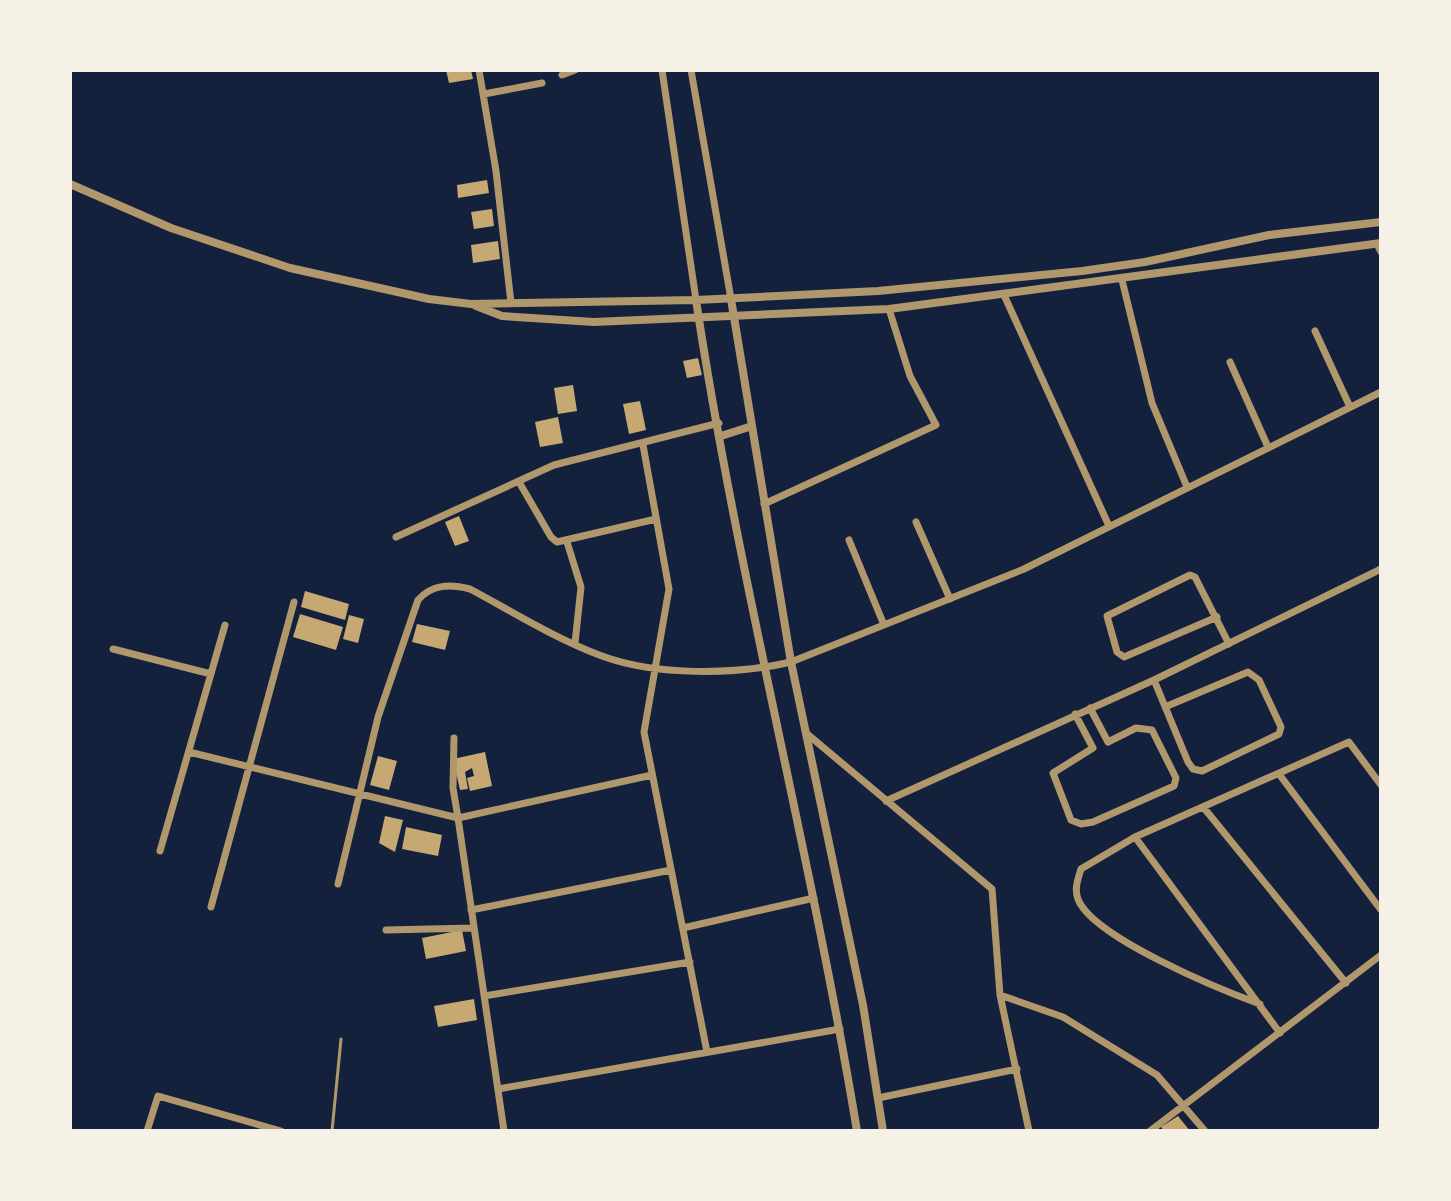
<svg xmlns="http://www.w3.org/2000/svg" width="1451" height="1201" viewBox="0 0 1451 1201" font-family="'Alegreya Sans',sans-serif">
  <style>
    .building { fill: #c6a872 }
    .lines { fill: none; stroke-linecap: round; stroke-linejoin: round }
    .service { stroke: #b1986c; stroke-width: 3 }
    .minor { stroke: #b1986c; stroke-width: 7 }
    .tertiary { stroke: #b1986c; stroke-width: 8 }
  </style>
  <rect width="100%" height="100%" fill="#14213d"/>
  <path class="building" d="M446,70h25l2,9 -24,4z
    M487,180l2,13 -31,5 -1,-13z
    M492,209l2,17 -20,3 -3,-17z
    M498,241l2,18 -27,4 -2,-18z
    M698,358l4,17 -15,3 -4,-17z
    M573,385l4,26 -19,3 -4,-26z
    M640,401l6,29 -17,4 -6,-30z
    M558,417l5,26 -23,4 -5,-25z
    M459,516l10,25 -14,5 -10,-24z
    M305,591l44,13 -4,16 -44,-13z
    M300,614l43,13 -7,23 -43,-13z
    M349,615l15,4 -6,24 -15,-4z
    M417,624l33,7 -5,19 -33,-8z
    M485,752l7,34 -22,5 -3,-13 7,-2 -2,-8 -7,4 3,17 -8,1 -7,-31z
    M378,756l19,5 -8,29 -19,-5z
    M385,816l18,4 -8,32 -16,-9z
    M406,827l36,8 -4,21 -36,-7z
    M462,930l4,21 -40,8 -4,-21z
    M474,999l3,21 -39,7 -4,-21z
    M1178,1116l12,15h-26l-3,-4z"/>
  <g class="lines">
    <path class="service" d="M332,1131l9,-92"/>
    <path class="minor" d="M479,70l17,101 15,132
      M662,70l34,230
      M691,70l40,229
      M562,75l13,-5
      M484,94l58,-11
      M1377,244l4,8
      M1122,280l30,123 35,84
      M1004,295l105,231
      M1315,331l35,76
      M1230,362l38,85
      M643,445l26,144 -25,143 63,320
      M519,482l32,55 6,5 99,-23
      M764,504l172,-79 -26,-49 -21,-67
      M916,522l34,77
      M396,537l158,-72 165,-42
      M849,540l35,85
      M567,542l14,45 -6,56
      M1217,617l-93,40 -7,-5 -10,-36 83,-41 5,2 34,67
      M113,649l98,25
      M1154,680l34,82 5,7 9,2 77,-37 2,-7 -22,-47 -11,-8 -83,35
      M1075,714l18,34 -40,25 18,47 10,4 12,-2 81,-36 2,-8 -24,-48 -16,-2 -28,14 -18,-34
      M806,733l186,156 8,106 29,136
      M454,738l-1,50 5,30 194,-43
      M189,752l269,66 46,313
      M1279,774l102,136
      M886,801l268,-121 227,-111
      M1204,808l142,175
      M1135,837l145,196
      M160,851l65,-226
      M338,884l40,-167 40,-117c14,-16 32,-16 52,-11 43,23 86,50 132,67 54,20 133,19 189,6l233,-93 357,-177
      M211,907l83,-305
      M471,910l200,-40
      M683,928l131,-30
      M386,930l88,-2
      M1000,995l63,22 94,58 48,56
      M484,996l206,-34
      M1260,1004c-39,-14 -168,-67 -182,-105 -4,-10 0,-20 3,-30l54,-32 214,-95 32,43
      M498,1089l342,-60
      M878,1098l139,-29
      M147,1131l11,-35 123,35
      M1150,1131l231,-176
      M1380,1131l1,-1"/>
    <path class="tertiary" d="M70,184l101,44 119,40 139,31 42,5 225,-4 182,-9 204,-20 63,-9 124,-27 112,-13
      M731,299l60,363 72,343 20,126
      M696,300c42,279 115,553 161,831
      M476,306l26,10 92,6 295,-13 492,-66
      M721,436l31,-10"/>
  </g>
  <rect width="1451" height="1201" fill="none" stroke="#f6f1e7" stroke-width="144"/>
</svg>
